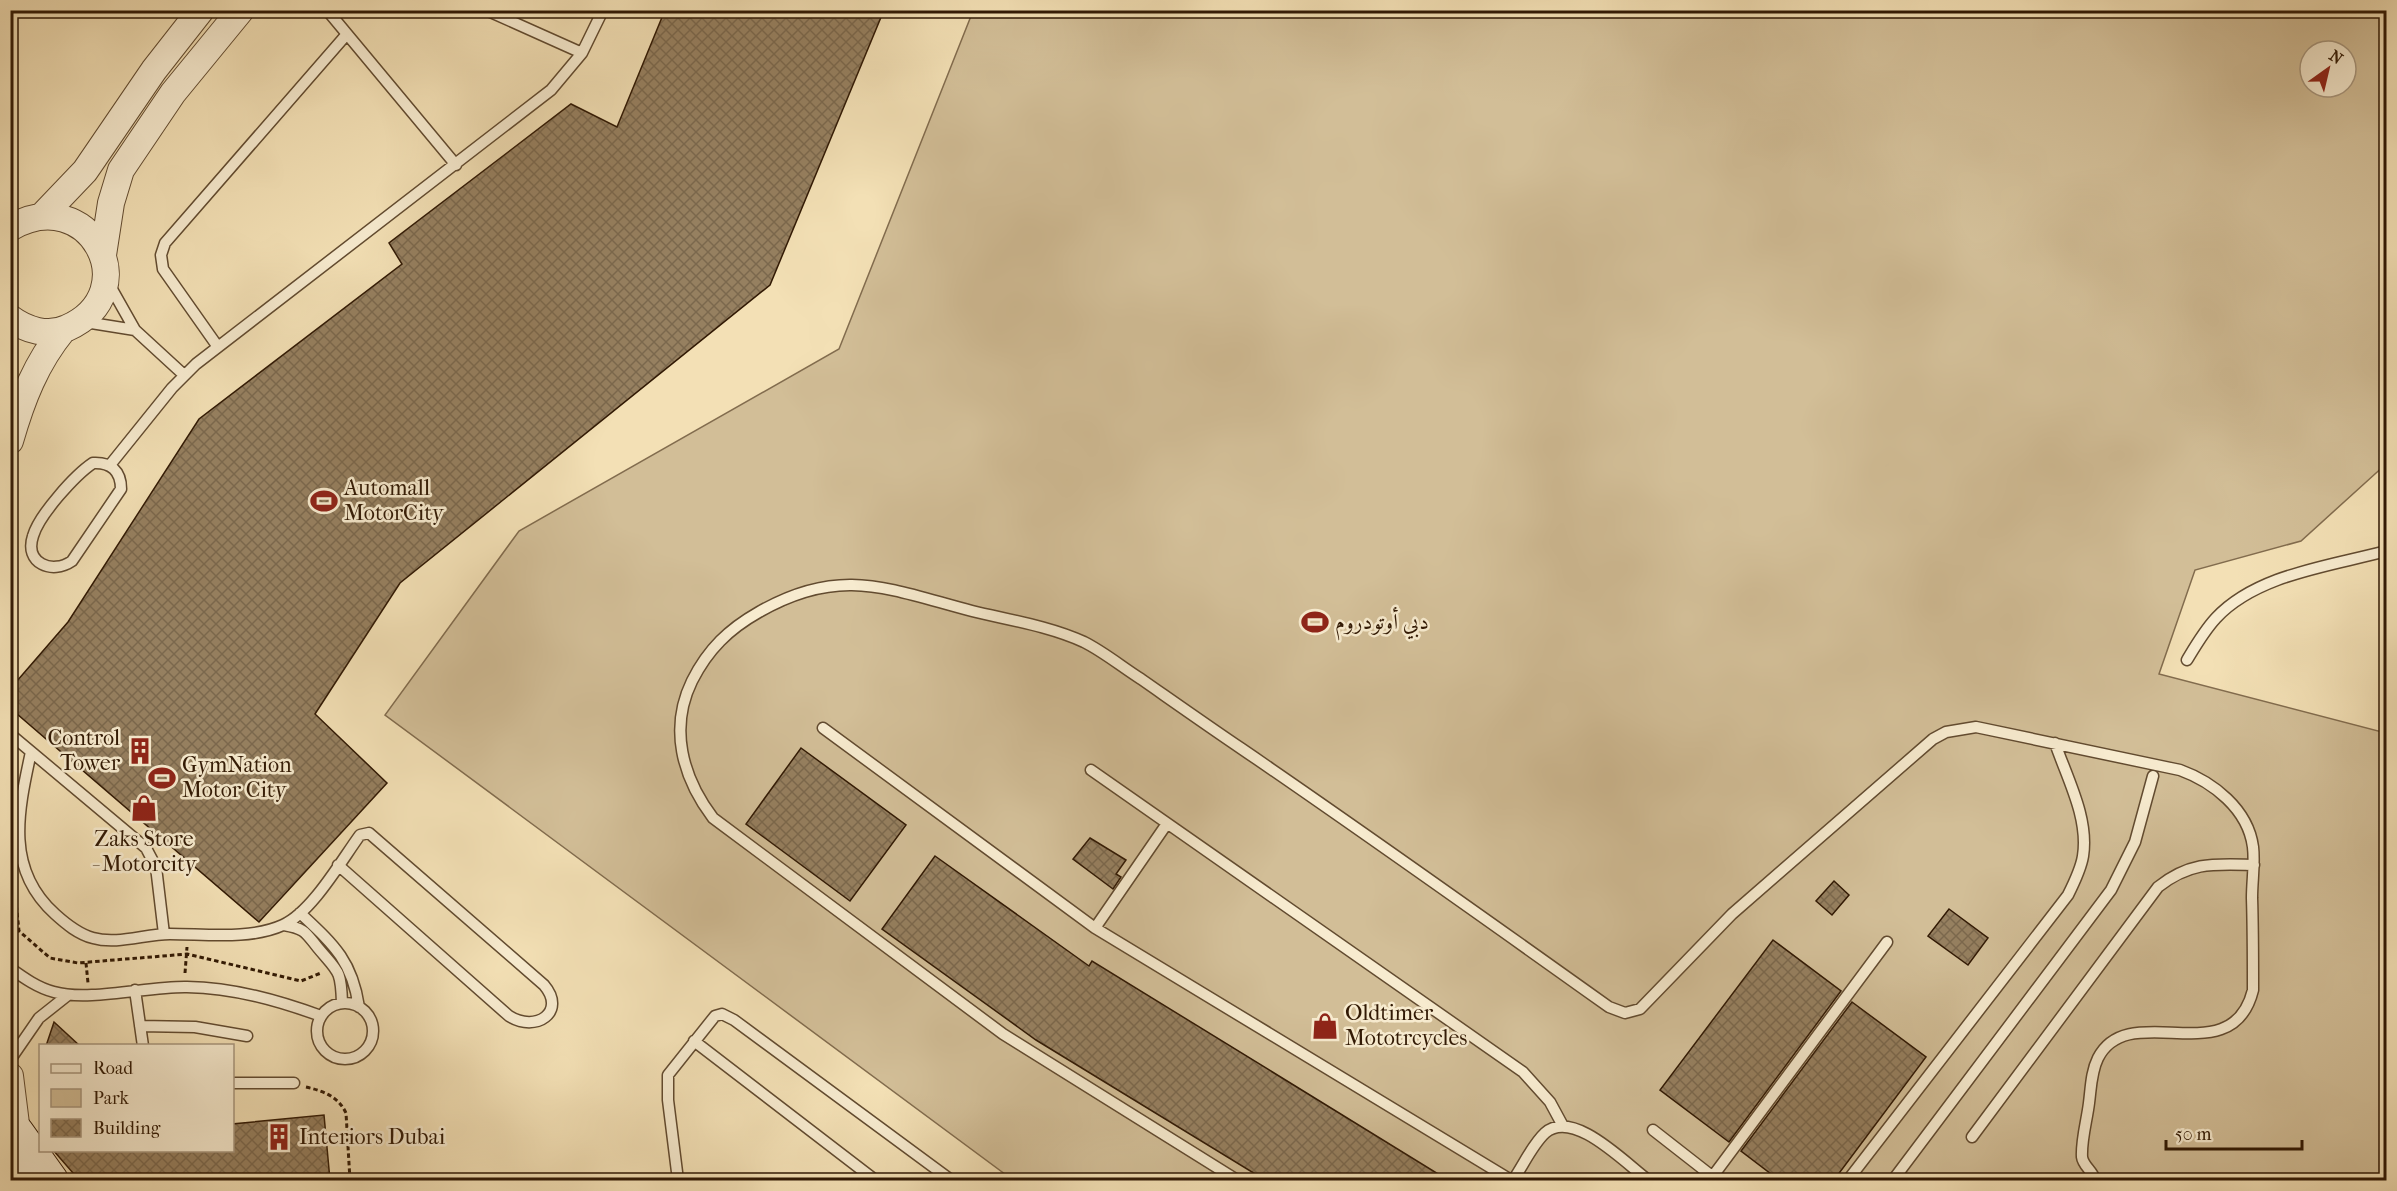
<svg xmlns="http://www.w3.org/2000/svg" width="2397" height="1191" viewBox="0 0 2397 1191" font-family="'IM FELL French Canon',Amiri,serif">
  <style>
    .green { fill: #d2be97; stroke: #826c4e; stroke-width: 1.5; fill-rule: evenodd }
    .building { fill: url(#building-cross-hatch); stroke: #311904; stroke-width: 1.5 }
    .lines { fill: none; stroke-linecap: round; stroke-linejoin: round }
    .service-casing { stroke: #624b30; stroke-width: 13 }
    .tertiary-casing { stroke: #624b30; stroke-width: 28 }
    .secondary-casing { stroke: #311904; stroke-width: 32 }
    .path { stroke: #311904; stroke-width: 3; stroke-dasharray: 4.5 3; stroke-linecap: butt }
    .service { stroke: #f7ebcf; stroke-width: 10 }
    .tertiary { stroke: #f7ebcf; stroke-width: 26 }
    .secondary { stroke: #f7ebcf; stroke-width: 30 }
    .labels { text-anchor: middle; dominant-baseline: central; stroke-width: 5; stroke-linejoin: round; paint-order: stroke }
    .poi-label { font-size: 22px; fill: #311904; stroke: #f7ebcf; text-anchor: start }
  </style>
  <defs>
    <pattern id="building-cross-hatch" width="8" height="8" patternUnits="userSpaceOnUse" patternTransform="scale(1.5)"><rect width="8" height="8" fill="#968060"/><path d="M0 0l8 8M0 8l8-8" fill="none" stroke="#7b684d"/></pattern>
  </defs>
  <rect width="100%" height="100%" fill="#f3e0b5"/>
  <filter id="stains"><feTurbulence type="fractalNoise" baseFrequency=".00333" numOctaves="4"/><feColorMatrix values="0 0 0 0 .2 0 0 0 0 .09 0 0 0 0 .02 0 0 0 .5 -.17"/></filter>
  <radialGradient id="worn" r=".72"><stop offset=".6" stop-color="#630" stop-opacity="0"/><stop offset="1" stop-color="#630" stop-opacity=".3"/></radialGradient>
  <path class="green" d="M973,11h1413v453l-85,77 -106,29 -36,104 227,59v447h-1373l-628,-465 134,-184 320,-182zM2310,51h36v36h-36z"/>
  <path class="building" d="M665,10h219l-114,275 -370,298 -85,131 72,69 -128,139 -249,-214v-19l58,-67 131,-203 203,-155 -13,-21 182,-139 46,23z
    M801,748l105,77 -56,76 -104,-77z
    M1090,838l36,22 -10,14 5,3 -8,12 -40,-30z
    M935,856l154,110 3,-5 356,219h-183l-229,-140 -154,-111z
    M1834,881l15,14 -17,20 -16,-14z
    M1949,909l39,29 -20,27 -40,-29z
    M1773,940l68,51 -112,151 -69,-52z
    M1852,1002l74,55 -92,123h-55l-38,-29z
    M54,1022l26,24h-34z
    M324,1115l6,65h-246l-11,-7 -20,-23h179v-26z"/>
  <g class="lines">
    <defs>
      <path id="service" d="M327,10l129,155
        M486,10l96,43
        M109,284l26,46 49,45
        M85,322l50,8
        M218,347l-55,-78 -2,-14 4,-12 182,-209
        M93,463c18,-1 28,8 28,26l-49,72c-20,14 -48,2 -39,-25 6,-21 42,-61 60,-73z
        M110,465l62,-77 24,-24 355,-274 31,-37 21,-43
        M2187,660c9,-15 17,-29 29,-42 41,-44 115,-52 170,-67
        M823,728l272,200 416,252
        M10,734l136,114 10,19 8,67
        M31,752c-13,60 -26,117 24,162 11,10 23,20 38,24 24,7 52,-4 77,-4 36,0 80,6 113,-9 29,-13 58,-64 77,-90l9,-2 175,152c23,27 -8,48 -35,31l-171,-151
        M1091,770l432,302 27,30 13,24
        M300,913c33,31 52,47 59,94
        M284,925c22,4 21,7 34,23 20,24 23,21 24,55
        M1095,928l71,-103
        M10,968c14,10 28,20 44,24 34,10 96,-6 133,-5 47,1 90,13 134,29
        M135,990l8,56
        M317 1031a28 28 0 1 1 56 0a28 28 0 1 1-56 0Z
        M140,1026l55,1 52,9
        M694,1041l181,139
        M10,1060l29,-42 29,-23
        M232,1083h62
        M1653,1130l64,50
        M1972,1137l186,-250c33,-26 57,-23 96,-22
        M678,1180l-10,-80v-25l47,-59 7,-2 12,6 217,160
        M1237,1180l-234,-146 -290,-216c-31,-41 -44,-90 -21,-137 16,-32 37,-52 67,-69 82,-47 129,-23 213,-1 37,9 77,15 112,31 20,10 38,25 57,37 33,23 67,47 101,70 123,84 245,171 367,258l16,6 15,-4 92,-95 201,-175 13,-7 30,-5 204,43c33,12 68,39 73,77 2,17 -1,33 -1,51 1,30 1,61 1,92 -21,85 -124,7 -155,68 -7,14 -7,30 -9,45 -2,17 -8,37 -7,54 1,9 11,14 13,23
        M1513,1180c10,-14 19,-35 32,-47 28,-25 80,30 103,47
        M1710,1180l177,-238
        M1848,1180l220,-285c6,-12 13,-26 15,-39 6,-38 -16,-78 -28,-113
        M1893,1180l218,-290 24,-48 18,-66"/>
      <path id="tertiary" d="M43,215l42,-44 69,-101 47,-60
        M10,228c79,-47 138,64 57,100 -19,9 -41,2 -57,-10
        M103,255l8,-52 10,-33 52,-77 68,-83
        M10,441c12,-42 26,-78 53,-111
        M10,1076l13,104"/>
      <path id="secondary" d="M18,1131l35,49"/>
    </defs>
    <use href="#service" class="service-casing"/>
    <use href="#tertiary" class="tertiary-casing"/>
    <use href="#secondary" class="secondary-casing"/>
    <path class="path" d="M14,883l5,48 31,27 28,5 109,-9 114,27 20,-8
      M86,963l2,20
      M185,973l2,-26
      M306,1087c17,4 32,9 40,26l4,67"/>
    <use href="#service" class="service"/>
    <use href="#tertiary" class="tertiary"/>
    <use href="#secondary" class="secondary"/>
  </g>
  <defs>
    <symbol id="stadium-bare" viewBox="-9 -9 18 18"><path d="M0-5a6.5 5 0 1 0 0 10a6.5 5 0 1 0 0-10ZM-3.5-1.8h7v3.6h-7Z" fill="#8f2418" stroke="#f7ebcf" stroke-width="2.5" paint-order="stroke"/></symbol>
    <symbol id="building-bare" viewBox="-9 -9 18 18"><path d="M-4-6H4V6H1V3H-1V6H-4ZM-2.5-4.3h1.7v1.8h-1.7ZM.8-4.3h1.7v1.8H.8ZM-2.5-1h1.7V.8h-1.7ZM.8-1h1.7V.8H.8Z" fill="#8f2418" stroke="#f7ebcf" stroke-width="2.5" paint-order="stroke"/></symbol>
    <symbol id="shop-bare" viewBox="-9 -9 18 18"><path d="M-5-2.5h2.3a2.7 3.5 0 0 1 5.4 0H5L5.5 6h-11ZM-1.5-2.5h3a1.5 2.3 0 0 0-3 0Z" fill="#8f2418" stroke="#f7ebcf" stroke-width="2.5" paint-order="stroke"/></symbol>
  </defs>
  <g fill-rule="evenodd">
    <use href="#stadium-bare" x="305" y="482" width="38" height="38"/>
    <use href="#stadium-bare" x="1296" y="603" width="38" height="38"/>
    <use href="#building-bare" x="121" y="732" width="38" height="38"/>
    <use href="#stadium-bare" x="143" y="759" width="38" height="38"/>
    <use href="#shop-bare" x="125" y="789" width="38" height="38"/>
    <use href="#shop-bare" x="1306" y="1007" width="38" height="38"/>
    <use href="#building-bare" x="260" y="1118" width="38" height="38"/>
  </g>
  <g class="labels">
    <g class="poi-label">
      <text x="344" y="488">Automall<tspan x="344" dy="25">MotorCity</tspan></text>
      <text x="1335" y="622">دبي أوتودروم</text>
      <text x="120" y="738" text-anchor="end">Control<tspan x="120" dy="25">Tower</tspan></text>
      <text x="182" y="765">GymNation<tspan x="182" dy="25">Motor City</tspan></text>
      <text x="144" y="839" text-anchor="middle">Zaks Store<tspan x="144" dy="25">- Motorcity</tspan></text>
      <text x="1345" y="1013">Oldtimer<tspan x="1345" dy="25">Mototrcycles</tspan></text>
      <text x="299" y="1137">Interiors Dubai</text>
    </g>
  </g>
  <rect width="2397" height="1191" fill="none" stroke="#f3e0b5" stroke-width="36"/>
  <rect x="12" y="12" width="2373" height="1167" fill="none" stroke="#311904" stroke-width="3"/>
  <rect x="18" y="18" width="2361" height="1155" fill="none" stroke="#311904" stroke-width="1.5"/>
  <rect x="39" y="1044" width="195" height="108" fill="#f7ebcf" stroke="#a8977e" stroke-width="1.5"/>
  <rect x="51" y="1064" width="30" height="9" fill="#f7ebcf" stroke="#a8977e" stroke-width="1.5"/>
  <text x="93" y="1074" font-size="18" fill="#311904">Road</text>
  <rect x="51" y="1089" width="30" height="18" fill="#d2be97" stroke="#a8977e" stroke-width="1.5"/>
  <text x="93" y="1104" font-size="18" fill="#311904">Park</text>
  <rect x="51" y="1119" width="30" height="18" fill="url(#building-cross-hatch)" stroke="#a8977e" stroke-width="1.5"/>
  <text x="93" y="1134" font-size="18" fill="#311904">Building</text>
  <g transform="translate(2328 69) rotate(34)"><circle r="28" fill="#f7ebcf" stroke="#a8977e" stroke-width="1.5"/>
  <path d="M0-4.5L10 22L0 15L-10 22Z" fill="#8f2418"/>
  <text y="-9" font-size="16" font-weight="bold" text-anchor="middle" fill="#311904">N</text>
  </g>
  <path d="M2166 1140v9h136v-9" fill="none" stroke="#311904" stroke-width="3"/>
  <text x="2175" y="1140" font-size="18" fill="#311904" stroke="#f7ebcf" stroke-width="4.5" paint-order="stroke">50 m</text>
  <rect width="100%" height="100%" filter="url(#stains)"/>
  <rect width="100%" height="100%" fill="url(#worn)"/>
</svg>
